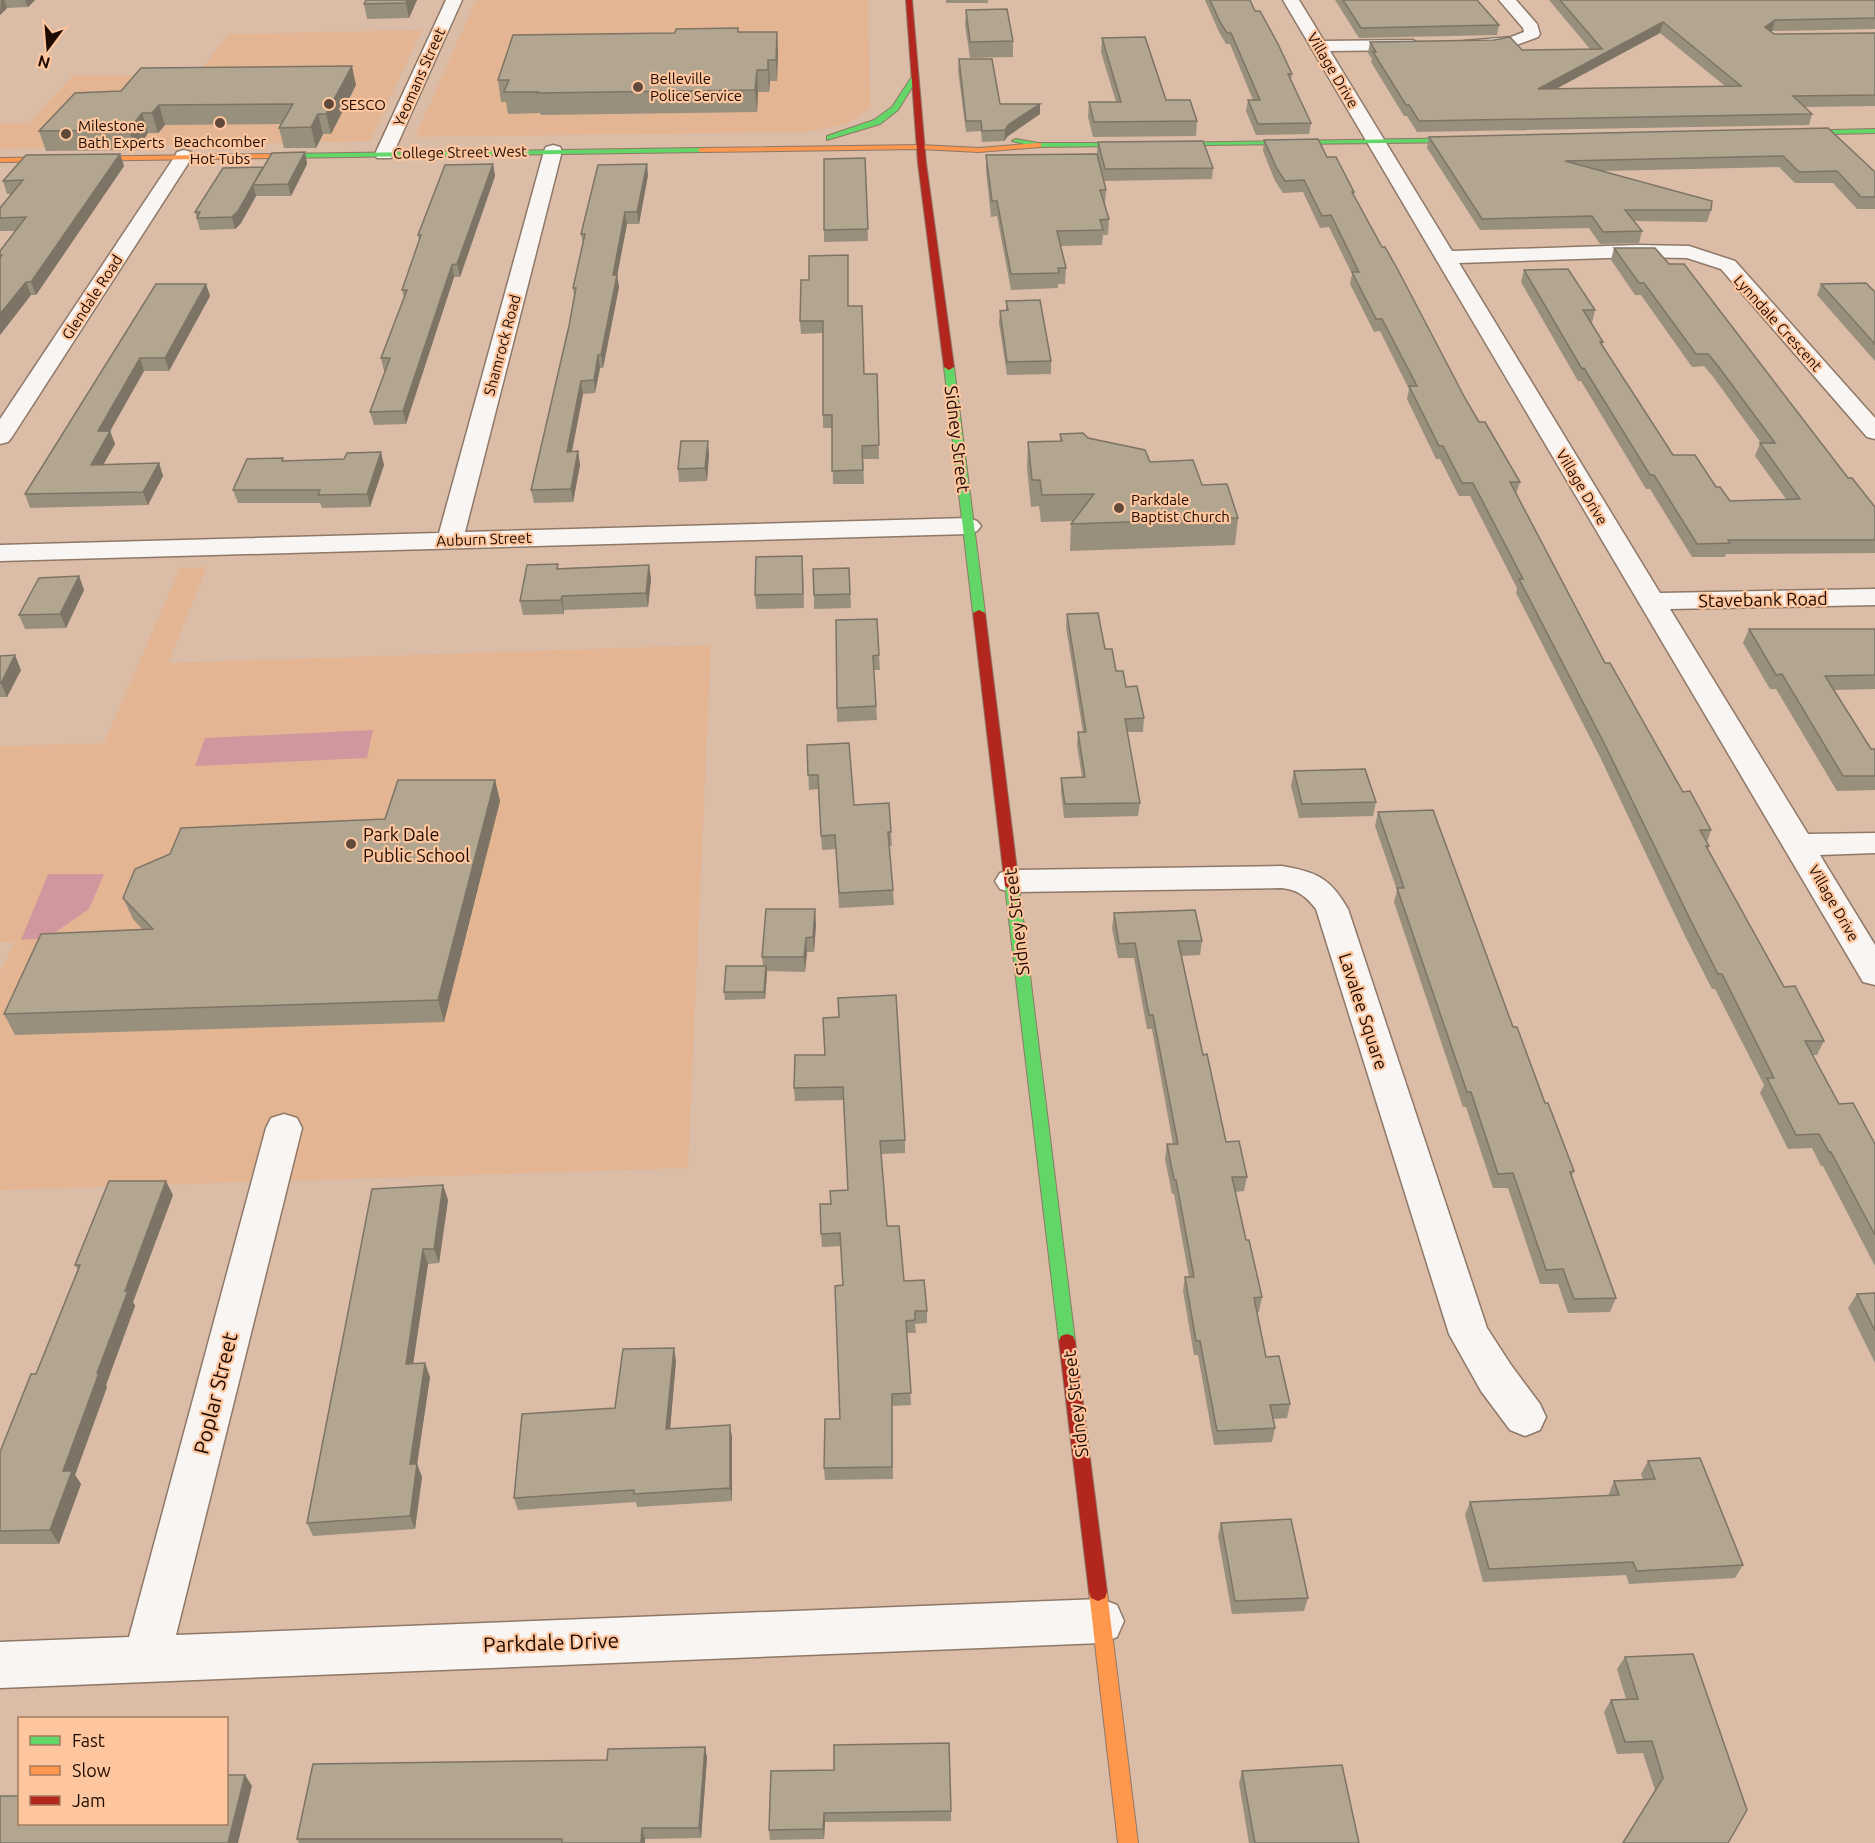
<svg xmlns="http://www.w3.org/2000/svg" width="1875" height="1843" viewBox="0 0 1875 1843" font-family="Ubuntu,sans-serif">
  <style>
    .built { fill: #e3b593 }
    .green { fill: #d0989e }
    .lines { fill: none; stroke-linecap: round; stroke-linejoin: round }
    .street-casing { stroke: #8e7867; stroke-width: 3 }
    .fast-casing { stroke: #8e7867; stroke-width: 2 }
    .slow-casing { stroke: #8e7867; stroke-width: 2 }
    .jam-casing { stroke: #8e7867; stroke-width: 2 }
    .street { fill: #f9f5f2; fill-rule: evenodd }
    .fast { fill: #63d668; fill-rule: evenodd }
    .slow { fill: #ff974d; fill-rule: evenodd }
    .jam { fill: #b3261e; fill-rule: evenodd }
    .wall { fill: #998f7d; fill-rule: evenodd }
    .shaded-wall { fill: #7d7466 }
    .building { fill: #b2a691; stroke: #7d7466; stroke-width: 1.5; fill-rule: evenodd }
    .poi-dot { fill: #60493b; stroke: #fdc69f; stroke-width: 2 }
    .labels { text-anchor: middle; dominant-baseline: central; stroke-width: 4.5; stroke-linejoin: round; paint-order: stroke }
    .far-street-label { font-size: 15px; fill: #1e0b01; stroke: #fdc69f }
    .far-poi-label { font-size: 15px; fill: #1e0b01; stroke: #fdc69f; text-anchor: start }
    .street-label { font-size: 18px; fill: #1e0b01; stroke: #fdc69f }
    .poi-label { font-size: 18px; fill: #1e0b01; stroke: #fdc69f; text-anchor: start }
    .near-street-label { font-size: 21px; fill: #1e0b01; stroke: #fdc69f }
  </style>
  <rect width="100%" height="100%" fill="#dabca7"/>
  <path class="built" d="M476,0h392l2,109 -24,15 -41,8 -390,5z
    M422,30l-52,111 -370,8v-26h29l44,-48h124l31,-41z
    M207,567l-39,96 543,-18 -23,523 -688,22v-217l14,-31h-14v-196l104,-3 76,-175z"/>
  <path class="green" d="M373,730l-6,28 -172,8 10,-28z
    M48,874h56l-15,35 -42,29 -26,2z"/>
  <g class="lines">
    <defs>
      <path id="street" d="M446,0h16l-69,154 -2,4h-14l-2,-4z
        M1283,0h16l25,41 89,-1 8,5 -8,5 -83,1 122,200 185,-6 52,1 46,15 140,157v21l-8,-2 -146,-168 -34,-11 -50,-1 -178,6 201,330 215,-4v16l-205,4 138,225 67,-1v20l-55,2 55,90v40l-12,-3z
        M1499,0h17l21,24 3,10 -2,3 -27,10h-47l-2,-3 2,-3 47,-4 13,-5 -1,-4z
        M553,145l7,2 2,4 -97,381 503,-14 9,3 4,5 -4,5 -9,3 -968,27v-16l439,-12 105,-382 2,-4z
        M184,150l7,2 2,4 -181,281 -4,5 -8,2v-25l175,-263 2,-4z
        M1282,866c35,6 48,12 66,43l139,419 24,37 29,39 6,13 -6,13 -15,6 -15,-6 -29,-39 -32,-57 -133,-425c-10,-13 -18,-19 -34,-21l-271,4 -11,-3 -5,-8 5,-8 11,-3z
        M284,1114l13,4 5,10 -126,507 925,-36 16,6 7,16 -7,16 -16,6 -1101,45v-46l129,-5 137,-509 5,-10z"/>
      <path id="fast" d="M911,78l6,1 -19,31 -18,14 -53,16v-4l47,-16 18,-13z
        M1875,129v4l-88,2 -4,-2 4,-2z
        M1471,138l4,2 -1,2 -436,5 -26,-6 4,-2 22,4h126z
        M701,148h3v4l-427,6 -4,-2 4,-2z
        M949,364l5,3 31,246 -6,3 -6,-3 -29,-246z
        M1012,881l7,5 56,455 -2,5 -6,2 -6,-2 -2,-5 -54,-455z"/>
      <path id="slow" d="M1038,143h3v4l-62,5 -59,-3 -219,3 -4,-2 4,-2 219,-3 59,3z
        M280,154v4h-3l-277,4v-4z
        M1098,1583l7,3 2,6 31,251h-20l-29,-251 2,-6z"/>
      <path id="jam" d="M906,0h6l14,163 28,204 -5,3 -5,-3 -26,-204z
        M979,610l6,3 34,273 -7,5 -7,-5 -32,-273z
        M1067,1334l6,2 2,5 32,251 -2,6 -7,3 -7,-3 -2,-6 -30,-251 2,-5z"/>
    </defs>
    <use href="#street" class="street-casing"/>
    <use href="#fast" class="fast-casing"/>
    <use href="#slow" class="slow-casing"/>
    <use href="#jam" class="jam-casing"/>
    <use href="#street" class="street"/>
    <use href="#fast" class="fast"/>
    <use href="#slow" class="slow"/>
    <use href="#jam" class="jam"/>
  </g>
  <path class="wall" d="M0,0h35l-7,7 -21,1 -7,7z
    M366,0h51l-8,18 -42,1 -3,-15z
    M946,0h42v3h-42z
    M1205,0h45l5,11 37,63 -1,6 20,43 -2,11 -53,1 -10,-24 2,-11h5l-23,-56h-4l-7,-12z
    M1335,0h142l22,25 -2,10 -138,3z
    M1549,0h326v29l-103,2 -1,1 3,2 101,-1v73l-70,1 7,7 -3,11 -392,7 -10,-16h-3l-33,-54 1,-3 -4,-6 2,-11 152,8 68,-1zM1660,33l65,53 -169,3z
    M966,10l47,31v16l-43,1 -5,-33z
    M739,32l39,20 -1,29h-7l-1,11h-11l-1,20 -216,3 -1,-2 -32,1 -2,-12h-5l-3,-22z
    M1102,38l64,62 31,21 -1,15 -103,1 -5,-20 1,-15h27l-15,-50z
    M959,59l41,45 40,10 -32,22 -4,5 -22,1 -1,-11 -15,1 -8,-62z
    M356,85l-25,49h-8l-7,14h-32l-5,-20 2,-4 -116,1 -7,8h-10l-12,17 -90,1 -7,-20 82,-40z
    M1828,128l47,44v37h-18l-24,-26h-38l-16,-16 -175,4 107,39 -4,12 -73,-1 8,10 -3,12 -39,1 -11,-16 -109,2 -53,-82 2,-11z
    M1264,140l63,17 27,35v3l112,205 13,22 41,60 -4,12 89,169 78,129 28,38 -4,12 2,4 -1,3 76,138 40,54 -7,14h-4l26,49 36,40v122l-52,-100h-2l-9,-18 -24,1 -28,-56 4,-8 -49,-96h-3l-27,-53 -85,-179 -84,-164 1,-5 -47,-92h-11l-19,-37h-4l-29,-60 2,-10 -29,-58 -6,1 -24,-48 2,-10 -23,-47 -9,1 -17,-36 -20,1 -8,-12 -12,-30z
    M1098,142l115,26 -1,11 -108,2 -7,-28z
    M305,152l2,12 -16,32h-35l-15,27 -6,6 -35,1 -5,-18 68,-45z
    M120,154l4,12 -88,129h-5l-31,40v-84l16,-20h-16v-23l12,-14h-5l-4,-13z
    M986,155l120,35 -1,15 4,14 -1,16h-5l-1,10 -41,1 5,22 -1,16h-7v4l-47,2 -14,-74 -6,1 -5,-47z
    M865,158l3,83 -44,1v-12z
    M493,164l2,12 -35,101h-6l-48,147 -32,1 -4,-13 15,-41h-1l-3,-13 23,-60 -2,-8 17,-49 -1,-6z
    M648,175l-9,49h-12l-10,51 2,12 -16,81h-3l-5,25 -12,1 -11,58 6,-1 2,14 -7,37 -39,1 -3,-13 38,-164 5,-31 -1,-7 10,-44 -2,-10z
    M1614,248l234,230 27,29v46l-149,1 -1,3h-33l-42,-68h-4l-65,-108h-3l-57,-99 3,-12 71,40 -3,13h-1l12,19 -1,3 71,110 43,32 14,14 56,-2 -31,-43 5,-13h1l-47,-65 -10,-12 -12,1 -51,-72h-6l-24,-35z
    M156,284h50l4,12 -41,75h-25l-34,60 5,13 -12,20 56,-1 4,13 -15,29 -118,3 -5,-14z
    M1821,284l54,8v69l-58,-66z
    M1006,301l45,60v13l-44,1 -8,-52 1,-12 6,-1z
    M848,306l16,68h13l2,85h-16l1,25h-31l-1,-56h-9v-95l-22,1 -1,-13z
    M1060,434l28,4 62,24 52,23 36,33 -3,27 -165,6 1,-27 3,-3 -33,1 -2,-16 -8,1 -4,-39 1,-26 32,-1z
    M709,454l-2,27 -28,1 -1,-13z
    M283,460l101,5 -14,42 -48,1 -2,-5h-82l-5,-13z
    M558,564v4l91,-3 2,14 -3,28 -84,3v4l-41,1 -3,-14z
    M849,568l2,40 -37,1v-14z
    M803,570l1,38 -48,1 -1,-14z
    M79,576l5,14 -18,38 -41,1 -6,-14z
    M1067,614l38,35 11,22 28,47 -1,14h-16l13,71 -2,13 -74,2 -3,-27v-13l21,-1 -5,-32 1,-13h5l-17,-105z
    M836,620l43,35 1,15h-6l3,50 -40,2z
    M1749,629h126v60l-41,1 37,59h4v41l-38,1 -61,-102h-6l-27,-46z
    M0,656l21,14 -14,27h-7z
    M807,745l47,60 37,27 1,14h-3l4,44 1,15 -55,3 -3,-59 -14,1 -4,-61 -9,1z
    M1294,771l82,31 -3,14 -74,2 -8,-32z
    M495,780l5,21 -56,221 -429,13 -11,-21 138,-85 -9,-10 -10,-21 262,-79z
    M1378,812l135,215 61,144 -2,5 44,122 -6,14 -42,1 -10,-29h-18l-32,-96h-15l-27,-81h-3l-69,-205 3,-12 -22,-64z
    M1114,913l88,28 -2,14 -18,1 21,99 23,87 21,35 -3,14 -9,1 11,48 16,57 -3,15h-3l10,45 24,47 -3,14 -14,1 2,9 -3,14 -58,3 -16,-90h-4l-11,-64 2,-14h4l-15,-83h-2l-7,-35 2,-15h6l-21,-115h-5l-13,-71h-16l-6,-30z
    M816,924l-2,28h-7l-2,20 -38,-1 -2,28 -40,1 -1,-8 39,-26 -1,-9z
    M825,1055l80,85v13l-24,1 6,72 17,55 23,30v12l-12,1 1,9h-9l4,72 -19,1 1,73 -68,1 -1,-12 16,-49 3,-134 -2,-39 -19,1 -1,-13 10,-30 17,-14 -4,-90 -49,1 -1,-13z
    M443,1185l5,15 -9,63 -11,1 -15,100 17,13 -13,87 5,13 -7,52 -102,7 -6,-13z
    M173,1195l-40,107 2,4 -29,79 1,2 -32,88 6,9 -22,60h-59v-92l36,-78 42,-104 -3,-5z
    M1875,1293v70l-27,-55 9,-14z
    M676,1361l-6,68 62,8v64l-95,6 -1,-5 -118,8 -4,-12 101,-90z
    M1648,1461l95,104 -8,13 -106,6 -3,-9 -143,7 -18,-67 5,-13 138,-6 6,-15 29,-1 -2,-6z
    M1221,1523l87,75 -4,13 -72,3 -14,-78z
    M1625,1657l103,186h-106l33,-53 -12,-37 -26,1 -13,-42 7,-12 15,-1 -9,-30z
    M705,1747l2,11 -6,80 -56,1v4h-346l-2,-4 310,-79z
    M771,1771l180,40v10l-126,1 -1,17 -54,1 -1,-10z
    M1242,1771l117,72h-110l-10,-60z"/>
  <path class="shaded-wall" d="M1,0h3l3,8 -7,7z
    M25,0h10l-7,7z
    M407,0h10l-8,18 -3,-15z
    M1775,20l-3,11 -10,6 3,-10z
    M1663,22l-3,11 -125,67 3,-11z
    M777,32l1,20 -1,29 -1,-21z
    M768,60l2,21 -1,11 -1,-22z
    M352,66l4,19 -25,49 -5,-20z
    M757,70l1,22 -1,20 -2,-22z
    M1040,104v10l-32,22 -4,5 1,-11 3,-5z
    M159,105l6,20 -7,8 -6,-20z
    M142,113l6,20 -12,17 -7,-20z
    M318,114l5,20 -7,14 -5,-21z
    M305,152l2,12 -16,32 -3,-12z
    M120,154l4,12 -88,129 -5,-13z
    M493,164l2,12 -35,101 -3,-13z
    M647,164l1,11 -9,49 -2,-12z
    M253,185l3,11 -15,27 -6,6 -3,-12z
    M625,212l2,12 -12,63 -2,-12z
    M452,265l2,12 -48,147 -3,-13z
    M617,275l2,12 -16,81 -2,-13z
    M26,282l5,13 -31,40v-21z
    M206,284l4,12 -41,75 -4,-13z
    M598,355l2,13 -5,25 -1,-13z
    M140,358l4,13 -34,60 5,13 -19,34 -5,-13 7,-34z
    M581,381l2,13 -14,71 -2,-13z
    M708,441l1,13 -2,27 -2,-13z
    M578,451l2,14 -7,37 -2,-13z
    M381,452l3,13 -14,42 -3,-13z
    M159,463l4,13 -15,29 -5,-13z
    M649,565l2,14 -3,28 -2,-14z
    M79,576l5,14 -18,38 -6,-14z
    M562,596l2,14v4l-3,-14z
    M15,655l6,15 -14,27 -6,-14z
    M495,780l5,21 -56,221 -6,-22z
    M815,909l1,15 -2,28 -1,-15z
    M806,938l1,14 -2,20 -1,-15z
    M766,966l1,7 -2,26 -1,-7z
    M166,1181l7,14 -40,107 2,4 -29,79 1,2 -32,88 6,9 -22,60 -9,-14 13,-59 62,-180z
    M443,1185l5,15 -9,63 -5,-14z
    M423,1249l5,15 -17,114 -5,-14z
    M674,1348l2,13 -7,80 -3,-12z
    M425,1363l5,14 -15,101 -5,-14z
    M730,1425l2,12v64l-2,-13z
    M417,1464l5,13 -7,52 -5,-13z
    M705,1747l2,11 -6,80 -2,-10z
    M245,1775l7,11 -14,57h-10z
    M824,1813l1,9 -1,17 -1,-10z
    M642,1828l3,11v4h-4z"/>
  <path class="building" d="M366,0h41l-1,3 -42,1z
    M1210,0h40l5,11h5l18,33 14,30h-4l23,49 -53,1 -10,-24h12l-29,-67h-4l-7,-11z
    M1343,0h134l22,25 -138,3z
    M1560,0h315v18l-100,2 -10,7 9,7 101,-1v62l-82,1 19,18 -393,7 -10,-16h-3l-33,-53h3l-6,-10 124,-2 16,-3 12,13 80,-1zM1663,22l78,64 -203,3z
    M1007,9l6,32 -43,1 -4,-32z
    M738,28v4h39l-1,28h-8v10h-11l-2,20 -218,3 1,-1h-34l5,-12h-11l15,-45 162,-2 1,-4z
    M1145,37l21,63h24l7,21 -103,1 -5,-20h32l-19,-64z
    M959,59h33l8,45h40l-32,21 -3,5 -23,1 -1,-10h-15z
    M352,66l-26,48h-8l-7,13 -32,1 14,-24 -134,1 -7,8h-10l-13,17 -90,1 36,-38 46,-2 20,-23z
    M1828,128l47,44v25h-14l-24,-26 -38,1 -16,-16 -218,5 147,40 -1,9h-86l17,21 -39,1 -11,-16 -110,3 -53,-82z
    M1318,139l9,18h9l18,35h-2l30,55h3l13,23 68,130 13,22h6l35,60h-10l95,181h5l73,129 7,-1 21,39h-11l9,16h-3l78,141 11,-1 29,55h-19l34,63 14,-1 22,41v91l-44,-83h-2l-10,-18 -23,1 -29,-57h7l-52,-104h-4l-27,-53 -87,-178 -85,-164h4l-50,-96h-11l-19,-37h-4l-30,-60h8l-35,-67h-6l-24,-47h7l-28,-57 -9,1 -18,-36 -19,1 -8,-12 -13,-29z
    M1203,141l10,27 -108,1 -7,-27z
    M305,152l-17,32 -35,1 19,-32z
    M120,154l-89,128h-5l-26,32v-56l2,-3h-2v-4l26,-34 -26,1v-10l23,-28 -20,1 23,-26z
    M1097,154l9,36h-6l9,29 -9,1 3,10 -46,1 9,37h-8l1,5 -48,1 -14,-73h-5l-6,-46z
    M865,158l3,71 -44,1v-71z
    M493,164l-36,100 -5,1 -49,146 -33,1 20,-54h-9l26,-68h-5l19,-55h-3l27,-70z
    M647,164l-10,48h-12l-12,63h4l-16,80h-3l-4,25 -13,1 -14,71 11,-1 -7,38 -40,1 38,-164 7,-38h-3l12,-54h-4l17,-69z
    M263,167l-25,44 -6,6 -35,1 3,-6h-5l28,-44z
    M1614,248h41l14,16h15l164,214h4l23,29v33h-147l2,3 -33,1 -43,-69h-4l-66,-107 -2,1 -58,-99 44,-1 27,41h-12l20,32h-3l73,113h22l21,32h4l10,14 70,-2 -40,-56h15l-57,-77 -10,-12h-12l-52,-71h-5z
    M848,255v51h14l2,68h13l2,71 -17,1 1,24 -31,1v-56h-9v-94h-23l1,-41h8v-24z
    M1866,283l9,9v52l-54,-60z
    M156,284h50l-41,74h-25l-42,73h12l-19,34 68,-2 -16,29 -118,2z
    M1040,300l11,61 -44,1 -7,-51 8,-1 -2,-9z
    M1083,433l5,5 57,12 5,12 43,-2 9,25 25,-1 11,34 -167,6 23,-30 -52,1 -2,-15h-8l-4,-38 34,-1 -2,-7z
    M681,441h27l-3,27 -27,1z
    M381,452l-14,42 -49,1 2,-5h-87l14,-31 36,-1 -1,3 62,-2 3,-6z
    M802,556l1,38 -48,1 1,-38z
    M558,564l-1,5 92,-4 -3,28 -84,3 -1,4 -41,1 7,-36z
    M849,568l1,26 -36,1 -1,-26z
    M79,576l-19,38 -41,1 20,-37z
    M1098,613l7,36h7l4,22h7l3,16 11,-1 7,32 -19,1 15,84 -75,1 -4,-26 24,-1 -7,-45h8l-19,-118z
    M877,619l2,36 -6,1 3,50 -39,2 -1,-88z
    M1749,629h126v46l-50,1 46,73h4v27h-32l-61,-102 -6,1z
    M15,655l-14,28h-1v-27z
    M849,743l5,62 35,-2 2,29h-3l5,58 -54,3 -4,-58 -14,1 -3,-61h-10l-1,-30z
    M1365,769l11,33 -74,2 -8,-33z
    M398,780h97l-57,220 -434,14 37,-80 112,-5 -30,-31 12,-29 35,-15 11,-26 204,-9z
    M1433,810l80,217h4l28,76h3l26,68 -4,1 46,126 -42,1 -11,-30 -17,1 -33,-97 -15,1 -27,-82h-4l-70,-204h7l-26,-76z
    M766,909h49l-2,28 -7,1 -2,19h-42z
    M1195,910l7,31h-24l25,114 4,-1 19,88 13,-1 8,36h-15l14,63h3l13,57 -8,1 12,59 13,-1 11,48 -20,1 5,23 -58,3 -17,-90h-4l-11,-64h9l-18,-97h-2l-7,-36h11l-25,-129h-4l-14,-72 -16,1 -5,-31z
    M726,966h40l-2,26h-40z
    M896,995l9,145 -25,1 7,85h12l5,55 20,-1 3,31h-12v9l-9,1 5,72 -19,1v73l-68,1 1,-49h15l-5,-133 8,-1 -3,-52 -19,1 -1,-30h11l-1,-13 18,-1 -5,-103 -49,1 1,-33h30l-2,-37 16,-1 -1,-19z
    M109,1181h57l-41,110h3l-31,82h2l-36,98h9l-22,59 -50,1v-79l31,-78h5l44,-109h-5z
    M443,1185l-9,64h-11l-17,115 19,-1 -15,101h7l-7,52 -103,7 65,-334z
    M1875,1293v38l-18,-37z
    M674,1348l-8,81 64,-4v63l-96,6v-4l-120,8 8,-84 93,-6 8,-59z
    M1700,1458l43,107 -106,6 -4,-9 -144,7 -19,-67 149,-7 -5,-14 41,-2 -7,-18z
    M1291,1519l17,79 -73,3 -14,-78z
    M1693,1654l54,156 -19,33h-105l40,-65 -11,-37 -27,1 -14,-42 27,-1 -13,-42z
    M949,1743l2,68 -127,2 -1,16 -54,1 2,-59 63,-1v-25z
    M705,1747l-6,81h-57l-1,15h-79v-4h-265l16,-75 294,-4 1,-11z
    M1342,1765l17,78h-104l-13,-72z
    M226,1775h19l-17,68h-228v-47h20v28h206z"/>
  <g class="poi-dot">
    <circle cx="638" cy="87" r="6"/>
    <circle cx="329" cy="104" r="6"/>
    <circle cx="220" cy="123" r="6"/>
    <circle cx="66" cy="134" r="6"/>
    <circle cx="1119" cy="508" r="6"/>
    <circle cx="351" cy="844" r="6"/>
  </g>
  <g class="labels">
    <g class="far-street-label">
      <text transform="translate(1333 70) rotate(59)">Village Drive</text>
      <text transform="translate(419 77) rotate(-66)">Yeomans Street</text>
      <text transform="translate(460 152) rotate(-1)">College Street West</text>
      <text transform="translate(92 297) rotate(-57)">Glendale Road</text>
      <text transform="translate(1778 323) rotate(48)">Lynndale Crescent</text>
      <text transform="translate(502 345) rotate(-75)">Shamrock Road</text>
      <text transform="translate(1582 487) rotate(59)">Village Drive</text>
      <text transform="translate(484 539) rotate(-2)">Auburn Street</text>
      <text transform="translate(1834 903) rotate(60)">Village Drive</text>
    </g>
    <g class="far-poi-label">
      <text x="650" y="78">Belleville<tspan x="650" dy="17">Police Service</tspan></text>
      <text x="341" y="104">SESCO</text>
      <text x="78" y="125">Milestone<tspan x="78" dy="17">Bath Experts</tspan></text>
      <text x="220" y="141" text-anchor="middle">Beachcomber<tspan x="220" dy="17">Hot Tubs</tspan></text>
      <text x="1131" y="499">Parkdale<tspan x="1131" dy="17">Baptist Church</tspan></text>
    </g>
    <g class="street-label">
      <text transform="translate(958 439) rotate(83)">Sidney Street</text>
      <text transform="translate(1763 599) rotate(-1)">Stavebank Road</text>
      <text transform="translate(1016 922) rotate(-97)">Sidney Street</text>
      <text transform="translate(1364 1011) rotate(72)">Lavalee Square</text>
      <text transform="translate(1075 1404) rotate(-97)">Sidney Street</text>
    </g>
    <g class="poi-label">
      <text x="363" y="834">Park Dale<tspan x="363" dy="21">Public School</tspan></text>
    </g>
    <g class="near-street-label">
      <text transform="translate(215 1393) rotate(-76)">Poplar Street</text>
      <text transform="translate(551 1642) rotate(-2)">Parkdale Drive</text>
    </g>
  </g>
  <rect x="18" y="1717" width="210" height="108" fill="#fdc69f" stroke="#a47b60" stroke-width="1.5"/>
  <rect x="30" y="1736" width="30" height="9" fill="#63d668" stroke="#a47b60" stroke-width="1.5"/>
  <text x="72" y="1747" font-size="18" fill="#1e0b01">Fast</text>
  <rect x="30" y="1766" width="30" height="9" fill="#ff974d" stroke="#a47b60" stroke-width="1.5"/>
  <text x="72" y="1777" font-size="18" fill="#1e0b01">Slow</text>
  <rect x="30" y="1796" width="30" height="9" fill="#b3261e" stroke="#a47b60" stroke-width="1.5"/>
  <text x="72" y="1807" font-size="18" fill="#1e0b01">Jam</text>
  <g transform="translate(48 48) rotate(196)" stroke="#fdc69f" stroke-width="4.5" paint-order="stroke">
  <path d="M0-4.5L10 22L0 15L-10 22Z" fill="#1e0b01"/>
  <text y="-9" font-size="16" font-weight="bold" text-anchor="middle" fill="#1e0b01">N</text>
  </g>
</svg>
